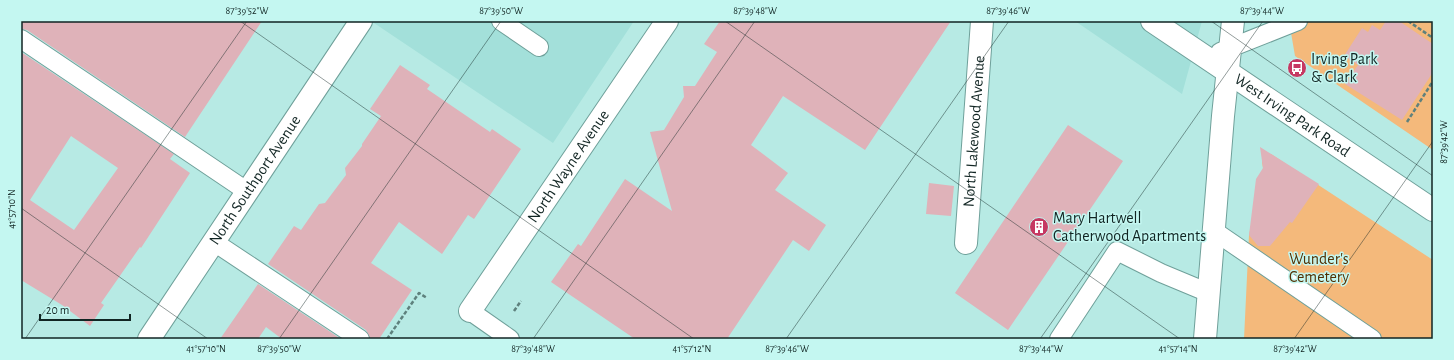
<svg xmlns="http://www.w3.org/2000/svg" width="1454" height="360" viewBox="0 0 1454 360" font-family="'Alegreya Sans',sans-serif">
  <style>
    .built { fill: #a3e0da }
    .green { fill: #f4b97b }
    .building { fill: #dfb2b9; fill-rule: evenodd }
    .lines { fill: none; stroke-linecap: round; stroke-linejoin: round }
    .lane-casing { stroke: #6fa09a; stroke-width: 20 }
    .street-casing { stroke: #6fa09a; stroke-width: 24 }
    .secondary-casing { stroke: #6fa09a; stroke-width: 24 }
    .primary-casing { stroke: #6fa09a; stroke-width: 24 }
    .path { stroke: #5e817d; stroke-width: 2.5; stroke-dasharray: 4 2; stroke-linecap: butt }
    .lane { stroke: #fff; stroke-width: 18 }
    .street { stroke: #fff; stroke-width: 22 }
    .secondary { stroke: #fff; stroke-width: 22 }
    .primary { stroke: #fff; stroke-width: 22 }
    .ticks { fill: none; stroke: #112523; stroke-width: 1; stroke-opacity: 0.45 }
    .labels { text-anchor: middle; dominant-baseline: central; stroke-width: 3; stroke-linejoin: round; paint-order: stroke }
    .poi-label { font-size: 16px; fill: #112523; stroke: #c4f7f1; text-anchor: start }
    .street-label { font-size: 16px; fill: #112523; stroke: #c4f7f1 }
    .park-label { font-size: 16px; fill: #523003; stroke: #c4f7f1 }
    .neatline { fill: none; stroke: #112523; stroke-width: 1.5 }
    .ticks-label { font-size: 10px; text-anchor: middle; fill: #112523 }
  </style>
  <rect width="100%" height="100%" fill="#b7eae4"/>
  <path class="built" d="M371,21h263l-81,122z
    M1075,21h127l-20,73z"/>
  <path class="green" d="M1289,21h144v129l-138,-94z
    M1271,154l162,106v79h-189l5,-104 14,-67 -1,-6 4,-7z"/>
  <path class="building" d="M21,21h241l-77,116 -158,-107 -6,-1z
    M720,21h231l-86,129 -82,-54 -32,49 37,28 -13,17 51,35 -17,26 -16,-11 -66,99h-92l-84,-57 27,-38 3,2 44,-67 47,32 -22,-79 14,-2 20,-33 -1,-11h12l22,-34 -13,-8z
    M1386,21h13l34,23v28l-31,48 -57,-36 13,-19 -14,-9 18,-28 6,4 4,-7 8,5z
    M21,52l153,102 -4,5 20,14 -49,75 -1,-1 -39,56 3,2 -14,21 -28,-21 -41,-25zM71,136l47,32 -44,62 -44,-30z
    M400,65l30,20 -3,4 63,43 2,-3 29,20 -47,70 -6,-4 -26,39 -43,-32 -28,41 41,27 -33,49h-9l-4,-9 -98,-66 26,-38 7,4 18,-26 6,-1 21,-28 -1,-7 17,-22v-2l19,-28 -11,-7z
    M1068,125l55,36 -115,169 -53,-37z
    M1260,147l59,37 -27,39 -2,-1 -20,24h-12l-9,-11 7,-56 7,-11z
    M929,183l25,3 -3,30 -25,-2z
    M258,284l83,55h-59l-16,-12 -8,12h-38z"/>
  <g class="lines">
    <defs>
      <path id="lane" d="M501,21l38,26
        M21,39l227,153
        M1220,52l78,-31
        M1214,231l158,108
        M214,242l146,97
        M470,311l40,28
        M1059,339l58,-88 44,22 48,20"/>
      <g id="street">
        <path id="s1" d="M966,243l16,-222"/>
        <path id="s2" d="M470,311l197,-290"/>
      </g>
      <g id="secondary">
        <path id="s3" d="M149,339l212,-318"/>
        <path d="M1205,339l18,-223 10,-95"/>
      </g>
      <g id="primary">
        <path id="s4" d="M1152,21l281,189"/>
      </g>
    </defs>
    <use href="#lane" class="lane-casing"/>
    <use href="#street" class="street-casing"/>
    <use href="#secondary" class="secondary-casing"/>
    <use href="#primary" class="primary-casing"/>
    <path class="path" d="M1408,21l25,17
      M1407,122l26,-41
      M514,311l7,-10
      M387,339l32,-46 8,5"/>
    <use href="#lane" class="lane"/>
    <use href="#street" class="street"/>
    <use href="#secondary" class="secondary"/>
    <use href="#primary" class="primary"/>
  </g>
  <path class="ticks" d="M240,21l454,318M725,21l455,318M1211,21l222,155M21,208l187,131M25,339l222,-318M279,339l222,-318M533,339l222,-318M786,339l223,-318M1040,339l223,-318M1294,339l139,-198"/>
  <defs>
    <symbol id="bus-disc" viewBox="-11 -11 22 22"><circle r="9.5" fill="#c63862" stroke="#c4f7f1"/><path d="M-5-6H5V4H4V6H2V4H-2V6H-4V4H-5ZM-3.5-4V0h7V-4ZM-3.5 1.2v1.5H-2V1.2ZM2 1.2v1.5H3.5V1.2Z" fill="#fff"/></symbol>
    <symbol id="building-disc" viewBox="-11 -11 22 22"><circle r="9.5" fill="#c63862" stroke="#c4f7f1"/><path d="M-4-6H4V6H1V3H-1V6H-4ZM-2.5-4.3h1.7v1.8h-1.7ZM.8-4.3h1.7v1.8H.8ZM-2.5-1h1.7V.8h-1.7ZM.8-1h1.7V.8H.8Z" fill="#fff"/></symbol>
  </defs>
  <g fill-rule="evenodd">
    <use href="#bus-disc" x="1286" y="57" width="22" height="22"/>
    <use href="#building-disc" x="1028" y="216" width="22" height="22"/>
  </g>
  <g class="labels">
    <g class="poi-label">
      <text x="1311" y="59">Irving Park<tspan x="1311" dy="18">&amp; Clark</tspan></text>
      <text x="1053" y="218">Mary Hartwell<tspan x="1053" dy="18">Catherwood Apartments</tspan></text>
    </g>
    <g class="street-label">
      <text stroke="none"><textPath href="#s4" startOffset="169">West Irving Park Road</textPath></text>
      <text stroke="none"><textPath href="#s1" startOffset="112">North Lakewood Avenue</textPath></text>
      <text stroke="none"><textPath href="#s2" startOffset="175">North Wayne Avenue</textPath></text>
      <text stroke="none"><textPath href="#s3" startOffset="191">North Southport Avenue</textPath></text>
    </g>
    <g class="park-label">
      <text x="1319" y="259">Wunder's<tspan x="1319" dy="18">Cemetery</tspan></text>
    </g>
  </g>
  <rect width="1454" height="360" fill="none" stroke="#c4f7f1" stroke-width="44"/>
  <path d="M40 314v6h90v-6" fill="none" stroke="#112523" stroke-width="2"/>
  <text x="46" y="314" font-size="12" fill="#112523" stroke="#c4f7f1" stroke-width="3" paint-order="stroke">20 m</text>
  <rect x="22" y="22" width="1410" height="316" class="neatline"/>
  <g class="ticks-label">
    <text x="247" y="14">87°39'52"W</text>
    <text x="501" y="14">87°39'50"W</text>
    <text x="755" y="14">87°39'48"W</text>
    <text x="1008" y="14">87°39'46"W</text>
    <text x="1262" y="14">87°39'44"W</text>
    <text transform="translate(1443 142) rotate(-90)" y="4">87°39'42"W</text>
    <text transform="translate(11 209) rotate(-90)" y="4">41°57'10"N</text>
    <text x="206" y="352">41°57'10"N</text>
    <text x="279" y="352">87°39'50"W</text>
    <text x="533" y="352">87°39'48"W</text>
    <text x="692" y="352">41°57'12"N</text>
    <text x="787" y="352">87°39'46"W</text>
    <text x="1041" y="352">87°39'44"W</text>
    <text x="1178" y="352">41°57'14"N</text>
    <text x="1295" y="352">87°39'42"W</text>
  </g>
</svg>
